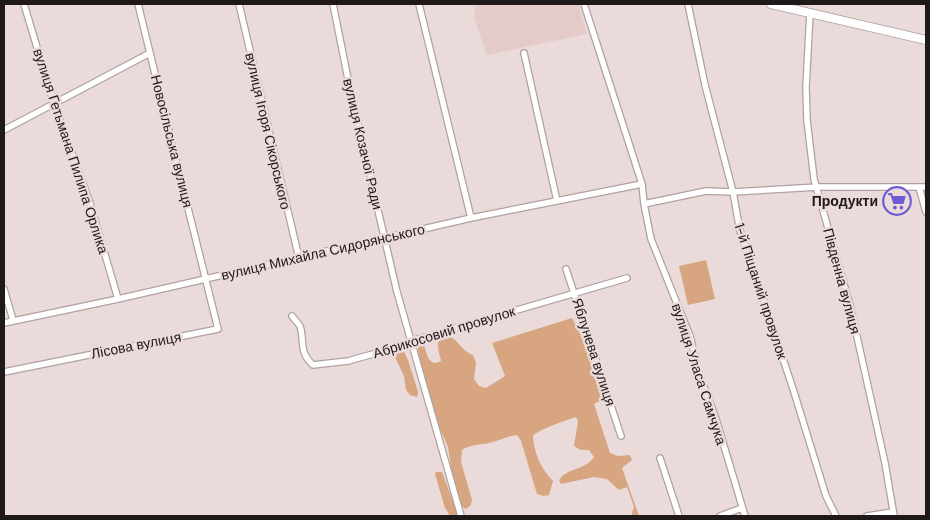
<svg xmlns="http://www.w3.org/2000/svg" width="930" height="520" viewBox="0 0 930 520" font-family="'DM Sans',sans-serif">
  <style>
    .built { fill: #e4cbca }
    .green { fill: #d7a580 }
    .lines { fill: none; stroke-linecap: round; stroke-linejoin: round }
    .street-casing { stroke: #b0a1a0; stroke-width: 8 }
    .secondary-casing { stroke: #b0a1a0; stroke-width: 10 }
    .street { stroke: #fff; stroke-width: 5.5 }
    .secondary { stroke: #fff; stroke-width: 8 }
    .labels { text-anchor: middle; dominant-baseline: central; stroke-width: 5; stroke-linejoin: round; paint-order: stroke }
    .street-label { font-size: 14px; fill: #1f1919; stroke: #eadad9 }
    .poi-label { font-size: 14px; font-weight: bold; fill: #1f1919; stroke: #eadad9; text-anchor: end }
  </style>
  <rect width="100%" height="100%" fill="#eadad9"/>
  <path class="built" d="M476,4h102l9,30 -100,21 -13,-37z"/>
  <path class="green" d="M706,260l9,39 -27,6 -9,-39z
    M572,318l6,11 28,69 -12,6 16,49 8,3 12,-1 2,5 -10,8 17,48h-8l3,-9 -7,-20 -8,3 -12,-11 -13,-2 -33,7 -2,-4c9,-13 25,-9 35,-23l-5,-7h-8l-7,-4 4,-25 -2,-4c-9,3 -39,13 -43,19 1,17 8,33 20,45l-4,14 -6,1 -6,-2 -16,-53 -4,-6c-10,1 -18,6 -28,8 -10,2 -18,1 -27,7l-1,12 11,38 -1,5 -5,4 -6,-4 -6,-18 -6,-40 -16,-37 -12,-51 -3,-13 2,-5h4c3,9 5,28 18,20 -2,-11 -8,-21 5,-26 14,5 14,15 27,20l3,8 -2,16 5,7 7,2 19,-12 -13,-33z
    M398,351l6,1 4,8 10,32 -1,5 -7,-2 -4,-5 -2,-14 -10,-21z
    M436,472h6l15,40 -1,4h-6l-5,-8 -10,-34z"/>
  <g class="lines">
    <defs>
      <path id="street" d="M24,4l30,100 35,96 29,99
        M239,4l60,254
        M333,4l18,90 46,198 64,224
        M419,4l52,214
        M584,4l58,180 2,20 7,35 39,97 9,38 16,42 30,100
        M688,4l17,81 28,107 7,39 12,34 42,127 32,104 10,20
        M810,13l-4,74 1,33 7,59 36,126 35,158 9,53
        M524,53l33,148
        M4,130l146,-77
        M919,187l7,25
        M644,204l62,-13 27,1 85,-5h108
        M566,269l55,167
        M4,289l9,31
        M292,316c2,3 6,7 8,10 5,16 -2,25 13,39l35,-4 57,-16 6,-4 216,-63
        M4,323l114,-24 353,-81 171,-34
        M4,372l214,-43 -41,-165 -39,-160
        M660,458l19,58
        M720,516l22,-8
        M867,516l26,-4"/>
      <path id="secondary" d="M771,4l155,36"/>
    </defs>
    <use href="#street" class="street-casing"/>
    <use href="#secondary" class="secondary-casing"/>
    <use href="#street" class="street"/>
    <use href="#secondary" class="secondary"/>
  </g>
  <defs>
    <symbol id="supermarket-ring" viewBox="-11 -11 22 22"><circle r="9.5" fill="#eadad9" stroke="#6e5cd6" stroke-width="1.5"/><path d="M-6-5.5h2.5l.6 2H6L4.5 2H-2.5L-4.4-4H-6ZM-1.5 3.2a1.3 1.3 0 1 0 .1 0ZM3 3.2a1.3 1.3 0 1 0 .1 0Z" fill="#6e5cd6"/></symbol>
  </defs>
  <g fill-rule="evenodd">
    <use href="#supermarket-ring" x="881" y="185" width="32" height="32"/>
  </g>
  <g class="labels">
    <g class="street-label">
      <text transform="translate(268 131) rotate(77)">вулиця Ігоря Сікорського</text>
      <text transform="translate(172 141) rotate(76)">Новосільська вулиця</text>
      <text transform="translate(363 144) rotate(77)">вулиця Козачої Ради</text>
      <text transform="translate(71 151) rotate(72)">вулиця Гетьмана Пилипа Орлика</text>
      <text transform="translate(323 252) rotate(-13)">вулиця Михайла Сидорянського</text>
      <text transform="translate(842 281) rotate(75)">Південна вулиця</text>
      <text transform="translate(761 291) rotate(72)">1-й Піщаний провулок</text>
      <text transform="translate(444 332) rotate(-17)">Абрикосовий провулок</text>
      <text transform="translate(136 345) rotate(-11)">Лісова вулиця</text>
      <text transform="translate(594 352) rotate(72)">Яблунева вулиця</text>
      <text transform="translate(699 374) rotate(72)">вулиця Уласа Самчука</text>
    </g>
    <g class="poi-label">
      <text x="878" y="201">Продукти</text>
    </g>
  </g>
  <rect width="930" height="520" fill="none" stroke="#1f1919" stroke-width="10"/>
</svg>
